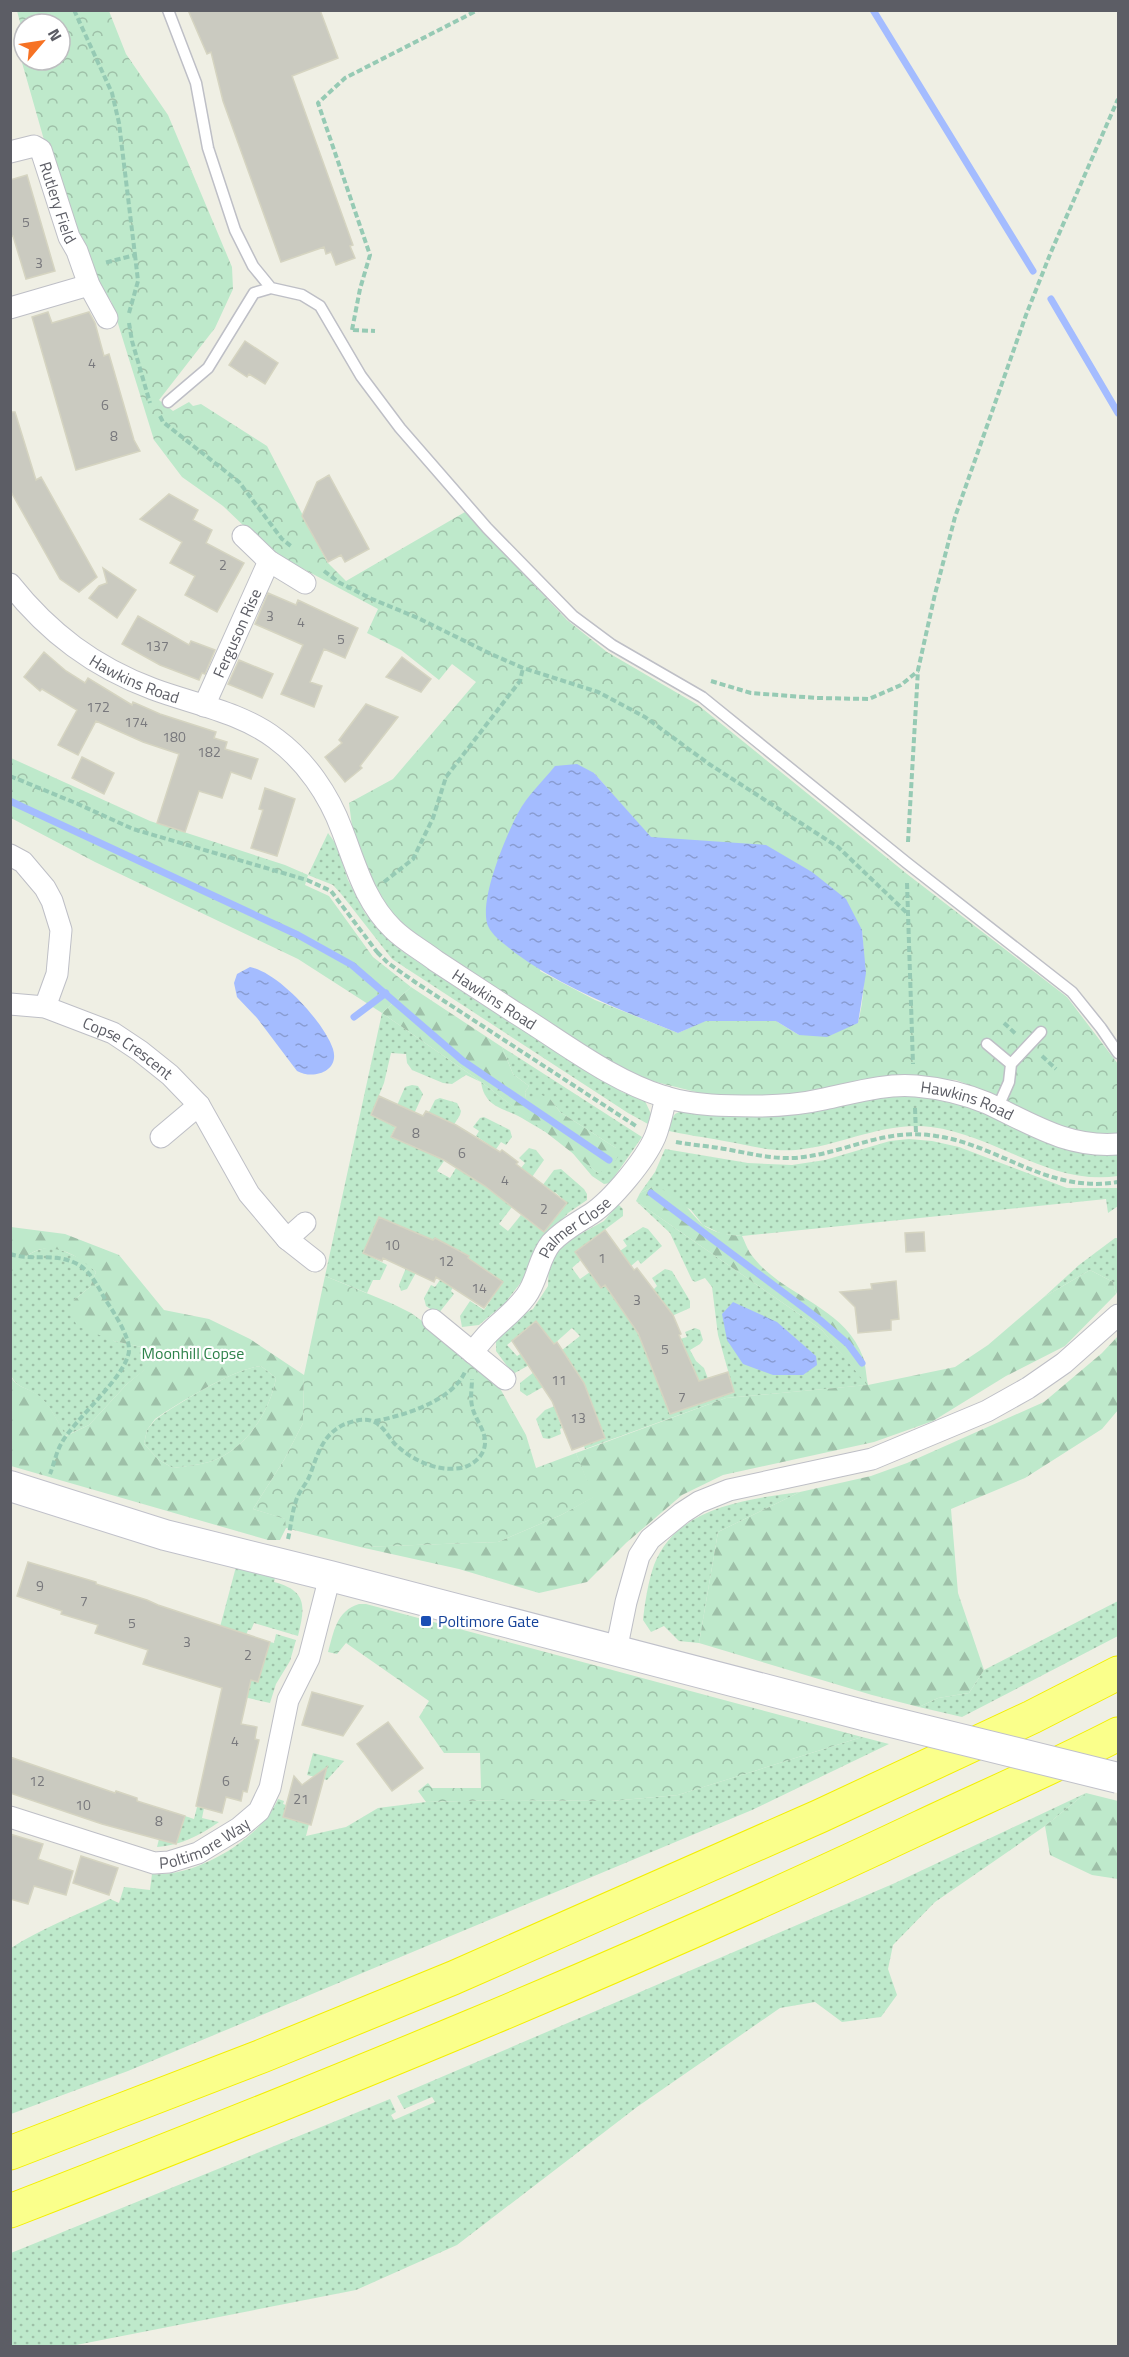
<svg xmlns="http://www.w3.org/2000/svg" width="1129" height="2357" viewBox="0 0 1129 2357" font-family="'Titillium Web',sans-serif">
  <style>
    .grass { fill: url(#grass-dots); fill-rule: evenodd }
    .forest { fill: url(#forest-firs); fill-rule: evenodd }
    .park { fill: url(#park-crowns); fill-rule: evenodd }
    .water { fill: url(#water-ripples) }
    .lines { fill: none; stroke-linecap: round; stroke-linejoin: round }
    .stream { stroke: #a4bcff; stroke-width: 7 }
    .building { fill: #cacac0; stroke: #d5d4c1; stroke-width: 1.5 }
    .service-casing { stroke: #bebfc6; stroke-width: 13 }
    .minor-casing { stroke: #bebfc6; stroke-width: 23 }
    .secondary-casing { stroke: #c0c1ca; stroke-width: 32 }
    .motorway-casing { stroke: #f3ef00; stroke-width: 35 }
    .path { stroke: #96cab4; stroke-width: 4; stroke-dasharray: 6 3; stroke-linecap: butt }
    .service { stroke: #fff; stroke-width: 10 }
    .minor { stroke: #fff; stroke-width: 21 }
    .secondary { stroke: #fff; stroke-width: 30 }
    .motorway { stroke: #faff8b; stroke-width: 33 }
    .secondary-bridge-casing { stroke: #c0c1ca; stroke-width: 32; stroke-linecap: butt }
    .secondary-bridge { stroke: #fff; stroke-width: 30 }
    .transit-dot { fill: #1a4fb4; stroke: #fff; stroke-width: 2 }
    .labels { text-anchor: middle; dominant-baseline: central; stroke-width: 4.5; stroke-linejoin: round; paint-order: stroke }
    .number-label { font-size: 14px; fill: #78787c }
    .street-label { font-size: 16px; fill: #5c5d65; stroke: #fff }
    .park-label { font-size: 16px; fill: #2e824b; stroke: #fff }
    .transit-label { font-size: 16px; fill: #164399; stroke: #fff; text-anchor: start }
  </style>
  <defs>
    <pattern id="grass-dots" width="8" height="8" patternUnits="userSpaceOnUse" patternTransform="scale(1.5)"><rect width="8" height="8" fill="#bee9cb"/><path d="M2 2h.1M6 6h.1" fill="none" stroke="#9ec0a8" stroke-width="1.8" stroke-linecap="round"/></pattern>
    <pattern id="forest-firs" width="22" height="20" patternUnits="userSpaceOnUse" patternTransform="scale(1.5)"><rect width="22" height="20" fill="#bee9cb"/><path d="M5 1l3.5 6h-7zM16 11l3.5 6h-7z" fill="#9ec0a8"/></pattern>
    <pattern id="park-crowns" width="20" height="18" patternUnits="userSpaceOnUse" patternTransform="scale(1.5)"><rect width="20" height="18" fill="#bee9cb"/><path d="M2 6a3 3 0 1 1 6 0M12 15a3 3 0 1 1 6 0" fill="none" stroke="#9ec0a8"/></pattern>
    <pattern id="water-ripples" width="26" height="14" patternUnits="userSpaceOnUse" patternTransform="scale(1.5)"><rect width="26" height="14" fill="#a4bcff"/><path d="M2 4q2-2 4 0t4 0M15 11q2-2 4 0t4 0" fill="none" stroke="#899cd2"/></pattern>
  </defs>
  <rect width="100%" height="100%" fill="#efefe4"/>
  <path class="grass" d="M328,833l8,11 12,36 17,33 17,20 20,18 79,53 29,12 112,76 23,9 6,13 -3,10 -20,-11 -236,-154 -50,-64 -9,-10 -25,-10z
    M382,1013l102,71 64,49c-12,-6 -23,-14 -34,-19 -17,-7 -30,-11 -33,-32l-15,-7 -14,9 -9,-1 -31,-13 -5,-7 -1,-9 -15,-1 -7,30 -13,32 18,9 16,-37 7,-2 6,1 5,8 -9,20 -10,-5 -13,27 39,18 15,-34 -16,-8 6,-12 5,-2 17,5 4,8 -1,4 -25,40 9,6 -7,10 13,7 6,-10 16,9 19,-31 -15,-10 3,-5 -6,-4 7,-9 4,-1 26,13 2,7 -6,8 -5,-3 -7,10 18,55 -13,17 9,7 13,-16 23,17 23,-29 -12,-11 -5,6 -11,-8 15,-20 7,-1 23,20 3,5v6l-19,13 -28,31 -18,37 -17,22 -26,22 -17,2 -2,-11 10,-15 14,9 18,-27 -45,-2 12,-25 -34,-18 -28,51 -6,2 -2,-6 7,-17 -27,-51 -15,36 23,12 -7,15h-7l-6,13 -42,-17z
    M502,1047l140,90 -32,46 -6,1 -12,-8 -22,-26 28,23 18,-25 -56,-36 -9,-12 -25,-2 -1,-6 4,-6 -16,-12z
    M934,1093l184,57v26c-68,10 -122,-41 -187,-49 -47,-6 -90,19 -135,23 -25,2 -48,-5 -72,-9 -20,-4 -39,-6 -59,-11l10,-16 6,-3z
    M909,1139l23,2 27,6 108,41h51v18l-10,7 -2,-14 -364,37 -20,-2 -19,-9 -12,-15 -39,-23 -12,6 15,-21 10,-23 83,14 44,2 33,-5 65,-19z
    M529,1148l7,2 8,10 -12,17 -11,-9 4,-5 -6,-5z
    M636,1201l186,129 46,55 -142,13 -141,51 -1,-3 21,-9 -16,-41 -34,13 7,19 -2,1 1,5 -12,5 -6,-1 -7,-19 9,-9 12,-5 -22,-30 8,12 -16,9 -7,-5v-8l60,-47 -8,-8 -18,16 -19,-22 -28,23 10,11 5,-3 9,11 -18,10 -17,-23v-15l22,-19 15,-8 15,-23 1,-24 15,-19 40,-22 14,-17 5,5v7l-48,36 6,8 -9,8 8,11 10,-7 34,-1 3,4 -19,14 26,37 19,-36 4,-4 -5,-8 13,-9 7,2 18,30v7l-52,23 42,8 7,-2 -2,-5 10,-4 5,2 3,10 -3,4 -10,6 6,11 8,7 11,30 19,-6 -16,-57 -6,-48 -7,-9 -10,4 -3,-2 -22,-47zM656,1375l47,27 -33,12z
    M643,1227l5,2 14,17 -21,18 -3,-4 -7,6 -11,-15 7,-5 -4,-6z
    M1115,1238h3v52l-2,4 -3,-12 -23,-12 -46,27 35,-32z
    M54,1247l30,13 12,12 -6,15 -16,13 40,41 41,9 2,10 -30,24 -38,41 -24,11c-7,-14 -15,-32 -28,-41 -10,-8 -21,-7 -26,-20l-1,-99c10,-19 23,-27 44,-29z
    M440,1280l13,7 -2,4 3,3 -16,20 -12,-8 -2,-8 7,-13 4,2z
    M261,1366l15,12c-6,34 -31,73 -67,84 -11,3 -24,4 -36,6l-14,-8 -15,-16 3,-14 8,-10c24,-17 78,-51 106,-54z
    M800,1492l-82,40 -19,111 -20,-2 -15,-15 -13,6 -8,-12c2,-18 5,-38 11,-55 22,-58 93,-66 146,-73z
    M237,1563l39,11 -2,8c34,9 31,25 24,54l-44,-13 -3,7h-3l-2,5 -26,-8z
    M1118,1601v35l-156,81 -43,-10 19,-9 31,-5 15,-23z
    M276,1634l20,6 -6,21 -14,23 -6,19 -49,-11 4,-27 12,10 21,7 12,-40 4,1z
    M862,1737l27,7 -137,66 -624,261 -117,43v-166c31,-20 66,-33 99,-49l9,4 5,-16 26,3 2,-16c43,4 109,-35 126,-75l6,2 -1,3 3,1 -3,12 26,7 -3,12 40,-9 32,-19 48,-6 75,-2 110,1 67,-6z
    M313,1753l31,8 -17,19 -20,-5z
    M1086,1793l-41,33 -110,76 -42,43 -5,24 9,26 -16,22 -39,5 -27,-20 -35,6 -143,99 -180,138 -101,45 -285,56h-60v-93l379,-154 6,13 -5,3 3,5 41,-18 -3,-5 -28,12 -7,-13 498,-213z
    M197,1807l7,1 -2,10 17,4c-20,14 -38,23 -62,25l2,-8 17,5 9,-28 9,3z"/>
  <path class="forest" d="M411,987l91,60 11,27 16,12 -4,6 1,6h6l8,-4 11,6 9,12 56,36 3,8 -12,14 -9,3 -114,-89 -102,-71z
    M652,1187c28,5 31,18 49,36 11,10 27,12 41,13 3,6 5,12 8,17 30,43 94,52 113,104 3,9 3,19 5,28l87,-18 33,-22 56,-48 46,-27 23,12 3,12 -51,52 -59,30 -73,45 -59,21 -151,33 -41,20 -56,48 -39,39 -48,11 -80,-24 -99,-22 138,-5 63,-27 32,-18 -17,-44 150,-55 141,-13 -45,-55 -186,-129 4,-8z
    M11,1227l54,7 54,21 45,55 45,9 41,20 54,36 -1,48 -19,37 -31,49 33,10v9l-6,12h-12l-257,-74 -1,-91c6,13 17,12 28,20 12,9 20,27 28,41l23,-11 38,-41 30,-25 -2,-9 -41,-9 -37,-15 -8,-16 5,-10 16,-13 6,-15c-28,-27 -64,-37 -85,4zM261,1366l15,12c-6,34 -31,73 -67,84 -11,3 -24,4 -36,6l-14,-8 -15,-16 3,-14 8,-11c24,-16 78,-50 106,-53z
    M1118,1336v74l-16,19 -77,49 -74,31 7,84 26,77 -15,23 -31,5 -19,9 -47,-12 -173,-52 19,-111 82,-40 71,-16 36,-13 137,-61 58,-49z
    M1086,1793l32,8v78l-26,-4 -42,-20 -5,-29z"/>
  <path class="park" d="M17,11h92l17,43 42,61 64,152 1,22 -18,39 -56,72 14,11 16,-9 4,4 8,-2 66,42 60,116 19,19 119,-69 102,108 40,32 91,53 209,169 160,123 51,67v71l-47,-2 -84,-41 -31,-12 -42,-2 -128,18 -78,-1 -80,-20 -191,-122 -45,-39 -16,-27 -14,-30 -10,-31 -3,-23 44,-24 83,-97 -24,-18 -13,16 -38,-30 -34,-17 11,-24 -108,-58 -47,-45 -41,-29 -28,-37 -43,-139 -16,-21 -51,-140 -23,-81 39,1v-36h-36v13zM594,773l57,65 211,92c3,32 4,61 -4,93l-59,12 -23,-14h-71l-27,12 -83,-33 -55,-29z
    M11,758l139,63 135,44 23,10 -3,10 24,11 44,61 38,30 -29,26 -84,-54 -203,-97 -84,-44z
    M325,1276l68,28 18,9 18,13 68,57 29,52 10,33 40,-15 18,44 -33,18 -63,27 -138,5 -74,-19 -1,-9 -32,-10 31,-49 19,-37 1,-48z
    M359,1604h7l496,133 -184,58 -67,6 -110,-1 -75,2 -8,-11 10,-8 4,5h49l-1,-35h-36l-25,-36 10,-16 -83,-58 -9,11 -9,-2c6,-20 8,-41 31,-48z"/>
  <path class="water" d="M577,764l17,9 57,64 115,8 46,27 34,27 16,31 4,43 -8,50 -31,14 -28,-2 -23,-14h-70l-28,12c-57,-23 -114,-44 -164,-81 -8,-7 -21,-15 -26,-26 -10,-25 18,-90 30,-113 9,-17 25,-32 37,-47z
    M250,967c28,5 74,55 83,82 7,23 -20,31 -36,22l-40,-53 -20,-21 -3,-14 3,-9z
    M733,1302l44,20 39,34 1,9 -14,10h-30l-30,-11 -16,-24 -5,-26z"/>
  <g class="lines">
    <path class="stream" d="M873,10l160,261
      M1051,299l67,114
      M10,801l288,134 54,30 111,96 146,99
      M354,1017l32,-24
      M651,1193l169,127 28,24 14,19"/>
  </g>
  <path class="building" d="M188,10h132l18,48 -46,18 61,169 -3,1 5,12 -19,7 -5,-13 -5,2 -2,-7 -43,15 -58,-161 -12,-49 -4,2z
    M27,175l28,96 -29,8 -13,-43 -3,1v-57z
    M48,312l4,11 37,-11 6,11 9,33 5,-2 25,86 6,11 -64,19 -44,-153z
    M245,341l33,22 -13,21 -16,-10 -2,3 -18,-12z
    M10,412h5l21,68 5,-3 56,100 -18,15 -19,-13 -50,-89z
    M329,475l40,74 -24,13 -4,-7 -13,7 -26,-46 15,-34z
    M169,494l29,16 -5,10 19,10 -6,13 38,20 -27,49 -32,-17 10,-19 -25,-13 12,-21 -42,-23z
    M103,568l33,22 -19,28 -28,-20 10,-12 8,-3z
    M268,593l28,12 2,-5 60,28 -13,30 -21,-9 -14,33 12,4 -8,21 -33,-13 22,-49 -48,-21z
    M138,616l51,29 2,-4 24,9 -10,24 -3,-1 -3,7 -39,-15 -38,-21z
    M44,652l22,19 19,12 3,-5 44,27 1,-3 27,12 56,18 -2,6 13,4 -2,7 33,10 -7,20 -20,-7 -9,26 -23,-7 -14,41 -28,-9 22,-69 -36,-12 -47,-21 -18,34 -20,-10 19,-35 -35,-21 -2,2 -16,-14z
    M402,657l29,22 -10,13 -35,-15z
    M239,660l34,14 -11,24 -34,-14z
    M366,704l32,13 -38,49 2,2 -17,14 -20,-25 17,-14 -3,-3z
    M82,757l32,16 -10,21 -32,-16z
    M265,788l30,11 -18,57 -26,-8 12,-38 -4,-1z
    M379,1096l44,20 3,-5 30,14 44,27 2,-2 16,12 -2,2 51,39 -23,29 -59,-46 -41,-26 -53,-23 5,-10 -25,-12z
    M379,1217l54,23 2,-2 34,18 -1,2 35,24 -19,26 -48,-31 -2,5 -51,-24 -1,3 -19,-8z
    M605,1230l29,40 3,-2 36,47 8,19 -2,1 20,46 29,-9 6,20 -64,22 -32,-81 -33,-48 -4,3 -26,-36z
    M924,1232l1,19 -19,1 -1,-19z
    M896,1281l3,38 -8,1v10l-33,3 -3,-26 -15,-15 32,-3 -1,-5z
    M536,1321l18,23 3,-2 27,41 21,55 -33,12 -20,-49 -40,-60z
    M28,1562l68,20v2l51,16 11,5 112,37 -12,40 -7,-2 -10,44 16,3 -2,12 4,1 -12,52 -4,-1 -2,10 -15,-4 -4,16 -26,-7 26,-118 -79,-24 5,-14 -53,-17 3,-8 -37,-11 1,-3 -45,-15z
    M312,1692l51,14 -20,30 -41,-11z
    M388,1722l35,46 -31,23 -35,-47z
    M10,1757l105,36 1,-2 21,7v3l48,15 -9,28 -74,-20 -92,-31z
    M327,1767l-16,58 -28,-8 11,-41 8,9z
    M10,1834l33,10 -5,15 35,12 -7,24 -32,-9 -6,18 -18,-5z
    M81,1856l37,12 -9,27 -36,-12z"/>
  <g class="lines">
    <defs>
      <path id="service" d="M168,10l28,73 12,65 27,82 18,36 18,22
        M168,402l40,-34 46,-75 17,-5 31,7 18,11 41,70 39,52 87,100 86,88 39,29 90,52 205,166 165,129 29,36 17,25
        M987,1044l24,20
        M997,1109l12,-27 2,-18 30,-32"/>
      <g id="minor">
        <path id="s1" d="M10,152l24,-6 7,4 28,87 8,14 12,34 18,33"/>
        <path d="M10,308l79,-23"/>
        <path d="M243,536l26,25 36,22"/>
        <path id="s2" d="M10,584c39,49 84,83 143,105 40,15 88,23 123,50 30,22 53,56 66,91 14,36 23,72 51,99 13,13 29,21 43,32 26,17 52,34 78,51 49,30 96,68 151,85 30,9 62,9 92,9 23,0 45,-2 67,-7 29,-6 62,-16 92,-13 23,2 49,8 71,17 45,21 80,45 131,41"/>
        <path id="s3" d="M204,706l65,-145"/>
        <path d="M10,855l13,7 22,26 7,13 9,29 -4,44 -12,33"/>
        <path id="s4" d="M10,1004l35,3 68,26 27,18 30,24 29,30 50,89 38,45 28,22"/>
        <path d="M161,1137l38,-32"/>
        <path d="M287,1239l18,-16"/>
        <path d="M433,1320l72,59"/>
        <path id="s5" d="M473,1353c14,-24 37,-35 53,-57 12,-16 12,-37 25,-53 12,-13 26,-20 40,-29 21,-14 54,-54 64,-77 5,-12 8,-27 11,-40"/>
        <path d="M616,1651l10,-49 13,-46 11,-17 32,-26 17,-11 30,-12 143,-31 115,-48 41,-23 36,-25 54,-48"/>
        <path id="s6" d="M10,1817l144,46 15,-1 29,-9 41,-25 20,-17 11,-23 18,-88 21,-42 21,-82"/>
      </g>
      <path id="secondary" d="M10,1486l155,49 165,41 537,140"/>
      <path id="motorway" d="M10,2153l252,-97 191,-78 367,-162 212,-99 86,-44
        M10,2211c308,-119 613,-243 911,-384 66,-31 133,-60 197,-93"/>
    </defs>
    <use href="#service" class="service-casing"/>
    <use href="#minor" class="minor-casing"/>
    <use href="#secondary" class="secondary-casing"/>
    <use href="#motorway" class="motorway-casing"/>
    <path class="path" d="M74,10l38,83 7,30 16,132 -31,8
      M129,313l9,-32 -3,-26
      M129,323l3,18 18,62
      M352,330l8,-41 10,-34 -52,-152 27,-25 133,-68
      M353,330l22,1
      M160,416l3,6 76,60 43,57 10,8
      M324,571l16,12 32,16 46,19 73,36 32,14 75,24 47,25 64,47 129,83 70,67
      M711,681l40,12 66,5 52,1 32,-14 17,-14
      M10,776l68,28 55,25 174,51 24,11 46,61
      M908,842l10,-172 17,-76 20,-77 71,-202 25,-63 67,-153
      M384,882l29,-23 20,-41 13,-41 74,-96 3,-13
      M907,883l6,181
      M377,952l11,11 27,19 221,144
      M1004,1023l13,12
      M1042,1056l14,13
      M915,1108l1,25
      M676,1142c16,3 33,4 49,7 23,4 45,10 68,9 51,-3 89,-31 143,-22 64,9 111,58 182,46
      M10,1254c21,7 43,-1 63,8 16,6 24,23 32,37 8,12 23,35 24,49 2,25 -55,71 -68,96 -5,9 -7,20 -11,30
      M375,1421c28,-5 77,-20 90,-49
      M288,1539c3,-13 4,-28 9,-41 3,-8 10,-15 13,-23 8,-22 13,-41 35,-51 9,-3 18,-6 27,-3 10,3 16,15 22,22 17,17 46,31 71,24 8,-3 16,-9 19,-18 5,-16 -9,-28 -12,-43 -2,-9 0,-18 0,-27"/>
    <use href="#service" class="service"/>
    <use href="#minor" class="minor"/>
    <use href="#secondary" class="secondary"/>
    <use href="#motorway" class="motorway"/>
    <defs>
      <path id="secondary-bridge" d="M867,1716l251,62"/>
    </defs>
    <use href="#secondary-bridge" class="secondary-bridge-casing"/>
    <use href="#secondary-bridge" class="secondary-bridge"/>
  </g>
  <rect class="transit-dot" x="420" y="1615" width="12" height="12" rx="3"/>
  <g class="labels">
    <g class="number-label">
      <text x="26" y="221">5</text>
      <text x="39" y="262">3</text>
      <text x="92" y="362">4</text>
      <text x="105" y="404">6</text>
      <text x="114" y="435">8</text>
      <text x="223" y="564">2</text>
      <text x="270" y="615">3</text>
      <text x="301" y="621">4</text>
      <text x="341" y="638">5</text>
      <text x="157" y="645">137</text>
      <text x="98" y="706">172</text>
      <text x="136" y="721">174</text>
      <text x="174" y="736">180</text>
      <text x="209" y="751">182</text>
      <text x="416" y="1132">8</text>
      <text x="462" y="1152">6</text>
      <text x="505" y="1179">4</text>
      <text x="544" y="1208">2</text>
      <text x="392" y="1244">10</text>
      <text x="602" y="1257">1</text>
      <text x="446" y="1260">12</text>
      <text x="479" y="1287">14</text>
      <text x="637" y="1299">3</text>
      <text x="665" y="1348">5</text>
      <text x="559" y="1379">11</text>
      <text x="682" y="1396">7</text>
      <text x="578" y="1417">13</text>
      <text x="40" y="1585">9</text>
      <text x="84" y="1600">7</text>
      <text x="132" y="1622">5</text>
      <text x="187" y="1641">3</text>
      <text x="248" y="1654">2</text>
      <text x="235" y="1740">4</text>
      <text x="37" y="1780">12</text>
      <text x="226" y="1780">6</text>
      <text x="301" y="1798">21</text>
      <text x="83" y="1804">10</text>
      <text x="159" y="1820">8</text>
    </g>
    <g class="street-label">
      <text stroke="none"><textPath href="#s1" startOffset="88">Rutlery Field</textPath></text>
      <text stroke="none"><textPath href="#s3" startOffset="80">Ferguson Rise</textPath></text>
      <text stroke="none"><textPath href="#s2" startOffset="159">Hawkins Road</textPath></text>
      <text stroke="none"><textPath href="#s2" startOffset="663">Hawkins Road</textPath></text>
      <text stroke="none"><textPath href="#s4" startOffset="128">Copse Crescent</textPath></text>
      <text stroke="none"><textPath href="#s2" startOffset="1167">Hawkins Road</textPath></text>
      <text stroke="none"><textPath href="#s5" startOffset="165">Palmer Close</textPath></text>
      <text stroke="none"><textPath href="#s6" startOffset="206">Poltimore Way</textPath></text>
    </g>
    <g class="park-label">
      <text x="193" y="1353">Moonhill Copse</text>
    </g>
    <g class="transit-label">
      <text x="438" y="1621">Poltimore Gate</text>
    </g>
  </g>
  <rect width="1129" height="2357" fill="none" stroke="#5c5d65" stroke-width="24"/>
  <g transform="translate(42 42) rotate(61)"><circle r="28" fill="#ffffff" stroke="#bebec1" stroke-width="1.5"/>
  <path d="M0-4.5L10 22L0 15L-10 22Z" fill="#f67224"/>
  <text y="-9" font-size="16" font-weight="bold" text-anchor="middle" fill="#5c5d65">N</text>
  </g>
</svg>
